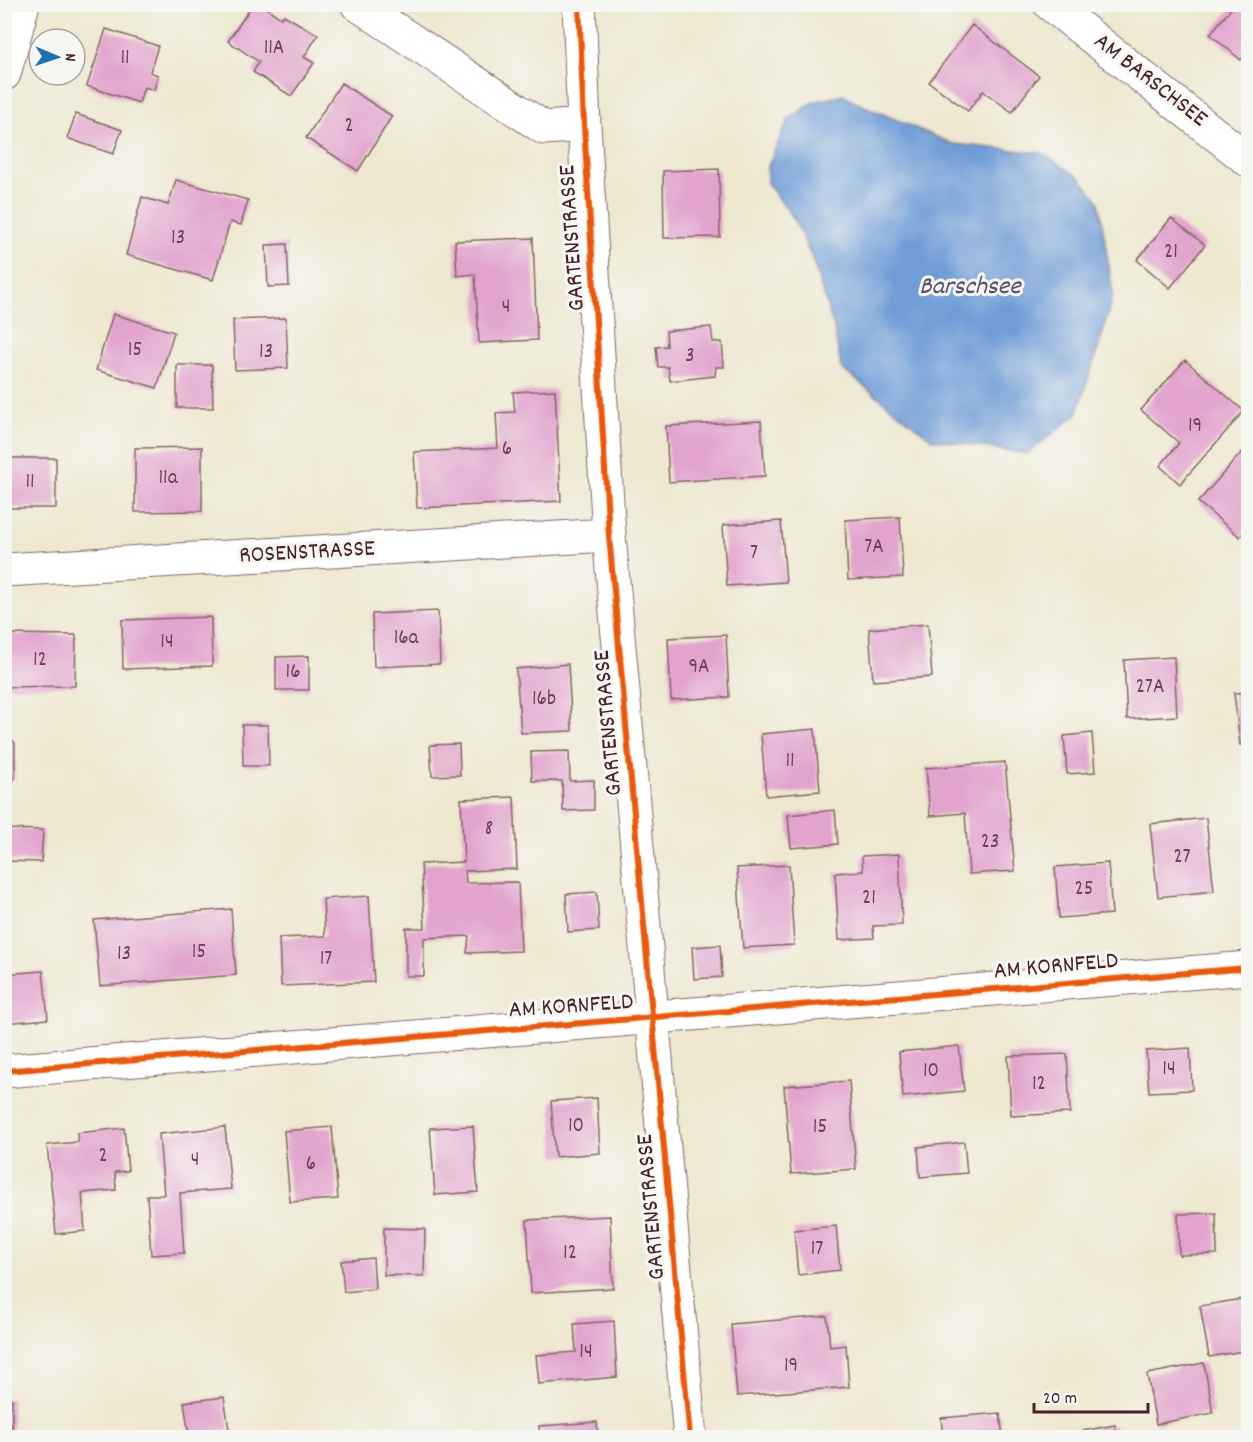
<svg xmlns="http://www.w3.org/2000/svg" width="1253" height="1442" viewBox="0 0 1253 1442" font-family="Dekko,sans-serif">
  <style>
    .water { fill: #6f9dd7; stroke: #5c5e81; stroke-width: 1.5 }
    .building { fill: #e2a4cd }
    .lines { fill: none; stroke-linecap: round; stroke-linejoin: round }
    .minor-casing { stroke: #836565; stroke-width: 35 }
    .minor { stroke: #fff; stroke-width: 33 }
    .cycleway-casing { stroke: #f6f6f2; stroke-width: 10 }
    .cycleway { stroke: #e8590c; stroke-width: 6 }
    .labels { text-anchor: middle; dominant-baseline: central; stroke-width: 6; stroke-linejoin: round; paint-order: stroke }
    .number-label { font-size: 21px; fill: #704054 }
    .street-label { font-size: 24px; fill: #4a1f2b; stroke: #f6f6f2 }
    .water-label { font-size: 26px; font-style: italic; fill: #595170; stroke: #f6f6f2 }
  </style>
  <rect width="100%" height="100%" fill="#f6f6f2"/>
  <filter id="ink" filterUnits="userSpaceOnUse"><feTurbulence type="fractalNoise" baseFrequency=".0167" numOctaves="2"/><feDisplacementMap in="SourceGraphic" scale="12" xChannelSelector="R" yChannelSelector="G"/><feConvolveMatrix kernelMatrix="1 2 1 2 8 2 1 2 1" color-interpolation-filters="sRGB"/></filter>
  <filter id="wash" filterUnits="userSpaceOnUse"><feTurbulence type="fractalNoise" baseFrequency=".008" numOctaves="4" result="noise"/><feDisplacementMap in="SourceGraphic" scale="24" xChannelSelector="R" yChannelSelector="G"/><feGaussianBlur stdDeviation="1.35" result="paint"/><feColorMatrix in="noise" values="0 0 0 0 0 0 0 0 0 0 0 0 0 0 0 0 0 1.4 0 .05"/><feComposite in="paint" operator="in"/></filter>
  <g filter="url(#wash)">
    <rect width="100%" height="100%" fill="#eee8d0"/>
    <path class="water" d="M843,95l19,10 91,39 89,9 39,25 18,24 14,92 -11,42 -25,78 -50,40 -95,-15 -91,-71 -7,-40 -22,-70 -19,-41 -26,-34v-15l21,-48 25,-18z"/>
    <g id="blocks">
      <path class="building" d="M253,4h7l21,14 3,-3 34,20 -14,22 10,6 -23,33 -38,-24 6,-10 -31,-21z
        M1235,4h13v47l-7,9 -31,-26z
        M972,25l67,51 -27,36 -29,-21 -15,20 -39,-29z
        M106,29l52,17 -8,26 8,3 -4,15 -10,-3 -5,16 -52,-17z
        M341,83l51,33 -34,55 -52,-33z
        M76,114l46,16 -9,24 -46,-16z
        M719,169l1,68 -56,1 -1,-67z
        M176,180l72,20 -7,25 -11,-3 -17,58 -87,-25 16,-58 26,8z
        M1171,218l34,27 -35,43 -33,-28z
        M533,238l4,102 -58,3 -4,-69 -18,2 -2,-35z
        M287,244l2,42 -21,1 -2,-42z
        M113,314l61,18 -17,56 -61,-18z
        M286,318l2,50 -53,2 -2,-50z
        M711,327l2,15h9l2,25h-8l-1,9 -45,5 -2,-14h-10l-2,-20 11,-1 -1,-15z
        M1185,360l59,51 -64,73 -20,-18 19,-23 -38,-33z
        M177,365h35l1,43h-36z
        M555,390l6,111 -144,7 -3,-56 84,-4 -2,-35 19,-1 -2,-20z
        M761,421l4,55 -96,6 -3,-56z
        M202,447v64l-67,1v-64z
        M1242,452l6,6v69l-8,10 -42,-35z
        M4,458h52v50h-52z
        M900,517l3,60 -55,3 -3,-60z
        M781,521l5,61 -59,4 -4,-61z
        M438,611l2,53 -66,3 -2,-53z
        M211,617l1,49 -89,3 -1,-49z
        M928,624l4,53 -59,4 -4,-52z
        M4,634l72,1 -1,51 -71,1z
        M726,635l3,62 -58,3 -3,-62z
        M309,656v34h-33v-33z
        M1174,657l3,59 -50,3 -3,-59z
        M568,664l4,67 -51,2 -5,-64z
        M1248,692v52l-8,1 -6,-52z
        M242,725h26l1,41h-26z
        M815,729l5,62 -54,5 -5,-62z
        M4,732l11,11v35l-11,11z
        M1092,733l3,39 -28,2 -3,-38z
        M459,744l1,31 -28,1 -2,-31z
        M569,751l1,30 24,-1v30l-31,1 -1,-30h-30l-1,-29z
        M1005,762l10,109 -46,3 -4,-61 -35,3 -4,-48z
        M514,797l3,72 -52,2 1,12 52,-1 3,69 -54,2 2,-17 -45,2v38h-18v-48h19l-4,-64 43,-2 -3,-63z
        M835,810l3,34 -47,4 -3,-33z
        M1206,818l8,73 -56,6 -8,-73z
        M4,829l39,1 -2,32 -37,-1z
        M899,854l3,71 -29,1 1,12 -35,2 -4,-67 28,-2 -1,-15z
        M1108,863l4,51 -53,4 -4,-51z
        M789,865l5,80 -51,3 -6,-80z
        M597,892l2,38 -31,2 -2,-38z
        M369,896l5,86 -93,4 -2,-48 46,-2 -2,-37z
        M231,909l5,66 -136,11 -6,-66z
        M720,945l2,32 -28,2 -2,-32z
        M43,971l5,48 -44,4v-49z
        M959,1046l5,45 -61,6 -4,-45z
        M1190,1048l2,42 -43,2 -3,-41z
        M1067,1054l3,59 -59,3 -3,-60z
        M849,1081l7,88 -65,5 -7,-88z
        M597,1098l3,55 -45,4 -4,-56z
        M473,1126l5,66 -43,3 -5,-67z
        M225,1127l6,62 -51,4 4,60 -33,2 -4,-60h17l-5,-61z
        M332,1127l6,72 -48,3 -6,-71z
        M124,1128l4,43 -13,1 1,18 -34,3 3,38 -29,3 -9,-89 31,-3 -1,-9z
        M964,1142l3,31 -47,4 -2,-30z
        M1216,1213l1,41 -38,1 -1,-41z
        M610,1216l3,72 -82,5 -4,-73z
        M836,1226l4,44 -42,5 -4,-45z
        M384,1228l41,1 -1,47 -40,-1z
        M373,1258l2,31 -31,3 -3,-31z
        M1248,1298v52l-39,7 -9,-51z
        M827,1316l3,31 16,-2 3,42 -112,9 -6,-72z
        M614,1321l3,56 -78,7 -3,-29 40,-3 -2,-28z
        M1204,1363l9,50 -57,11 -9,-50z
        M224,1397l5,32 -40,6 -5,-33z
        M4,1399h8v34h-8z
        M1000,1413l3,25h-60l-2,-20z
        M597,1422l1,16h-59v-12z
        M1115,1425l2,13h-62v-2z"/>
    </g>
  </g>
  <g filter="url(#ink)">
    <use href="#blocks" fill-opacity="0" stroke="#836565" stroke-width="1.5"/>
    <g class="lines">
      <defs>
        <path id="minor" d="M357,4l187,124 40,-3
          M579,4l5,121 25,410 81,903
          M1050,4l198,156
          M4,74l19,-70
          M4,570l605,-35
          M4,1071c415,-35 830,-67 1244,-103"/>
      </defs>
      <use href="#minor" class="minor-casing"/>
      <use href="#minor" class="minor"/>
      <defs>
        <path id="cycleway" d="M579,4l5,121 25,410 81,903
          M4,1071c415,-35 830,-67 1244,-103"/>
      </defs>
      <use href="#cycleway" class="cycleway-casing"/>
      <use href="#cycleway" class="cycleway"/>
    </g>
  </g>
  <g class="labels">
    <g class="number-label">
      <text x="274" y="49">11A</text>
      <text x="125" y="59">11</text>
      <text x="349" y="127">2</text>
      <text x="178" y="239">13</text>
      <text x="1171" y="253">21</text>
      <text x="506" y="308">4</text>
      <text x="135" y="351">15</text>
      <text x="266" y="353">13</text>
      <text x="690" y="357">3</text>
      <text x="1195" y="427">19</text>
      <text x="507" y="450">6</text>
      <text x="168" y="479">11a</text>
      <text x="30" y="483">11</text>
      <text x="874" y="548">7A</text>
      <text x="754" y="554">7</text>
      <text x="406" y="639">16a</text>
      <text x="167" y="643">14</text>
      <text x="40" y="661">12</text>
      <text x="699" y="668">9A</text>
      <text x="293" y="673">16</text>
      <text x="1150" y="688">27A</text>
      <text x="544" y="700">16b</text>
      <text x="790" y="762">11</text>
      <text x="489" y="830">8</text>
      <text x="990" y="843">23</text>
      <text x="1182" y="858">27</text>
      <text x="1084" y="890">25</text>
      <text x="869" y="899">21</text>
      <text x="199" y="953">15</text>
      <text x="124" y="955">13</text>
      <text x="326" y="960">17</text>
      <text x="1169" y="1070">14</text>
      <text x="931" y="1072">10</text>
      <text x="1039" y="1085">12</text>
      <text x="576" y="1127">10</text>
      <text x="820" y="1128">15</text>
      <text x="103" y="1157">2</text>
      <text x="195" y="1161">4</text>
      <text x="311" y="1165">6</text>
      <text x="817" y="1250">17</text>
      <text x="570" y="1254">12</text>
      <text x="586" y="1353">14</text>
      <text x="791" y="1367">19</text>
    </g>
    <g class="street-label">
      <text transform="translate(1150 81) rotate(38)">AM BARSCHSEE</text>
      <text transform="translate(573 238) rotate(-94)">GARTENSTRASSE</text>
      <text transform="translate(307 553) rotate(-3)">ROSENSTRASSE</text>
      <text transform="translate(609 723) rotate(-95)">GARTENSTRASSE</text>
      <text transform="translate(1056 967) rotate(-5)">AM KORNFELD</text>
      <text transform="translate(571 1007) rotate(-4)">AM KORNFELD</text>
      <text transform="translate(652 1207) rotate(-95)">GARTENSTRASSE</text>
    </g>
    <g class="water-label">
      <text x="970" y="287">Barschsee</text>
    </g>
  </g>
  <rect width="1253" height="1442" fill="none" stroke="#f6f6f2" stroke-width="24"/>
  <g transform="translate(57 57) rotate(92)"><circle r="28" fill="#f6f6f2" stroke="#b1a0a2" stroke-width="1.5"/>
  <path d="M0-4.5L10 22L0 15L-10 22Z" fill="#1f6fb2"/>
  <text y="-9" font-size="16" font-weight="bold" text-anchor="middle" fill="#4a1f2b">N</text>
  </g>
  <path d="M1034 1403v9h114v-9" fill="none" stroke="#4a1f2b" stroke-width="3"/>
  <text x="1043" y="1403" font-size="18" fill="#4a1f2b" stroke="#f6f6f2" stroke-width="4.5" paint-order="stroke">20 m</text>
</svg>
